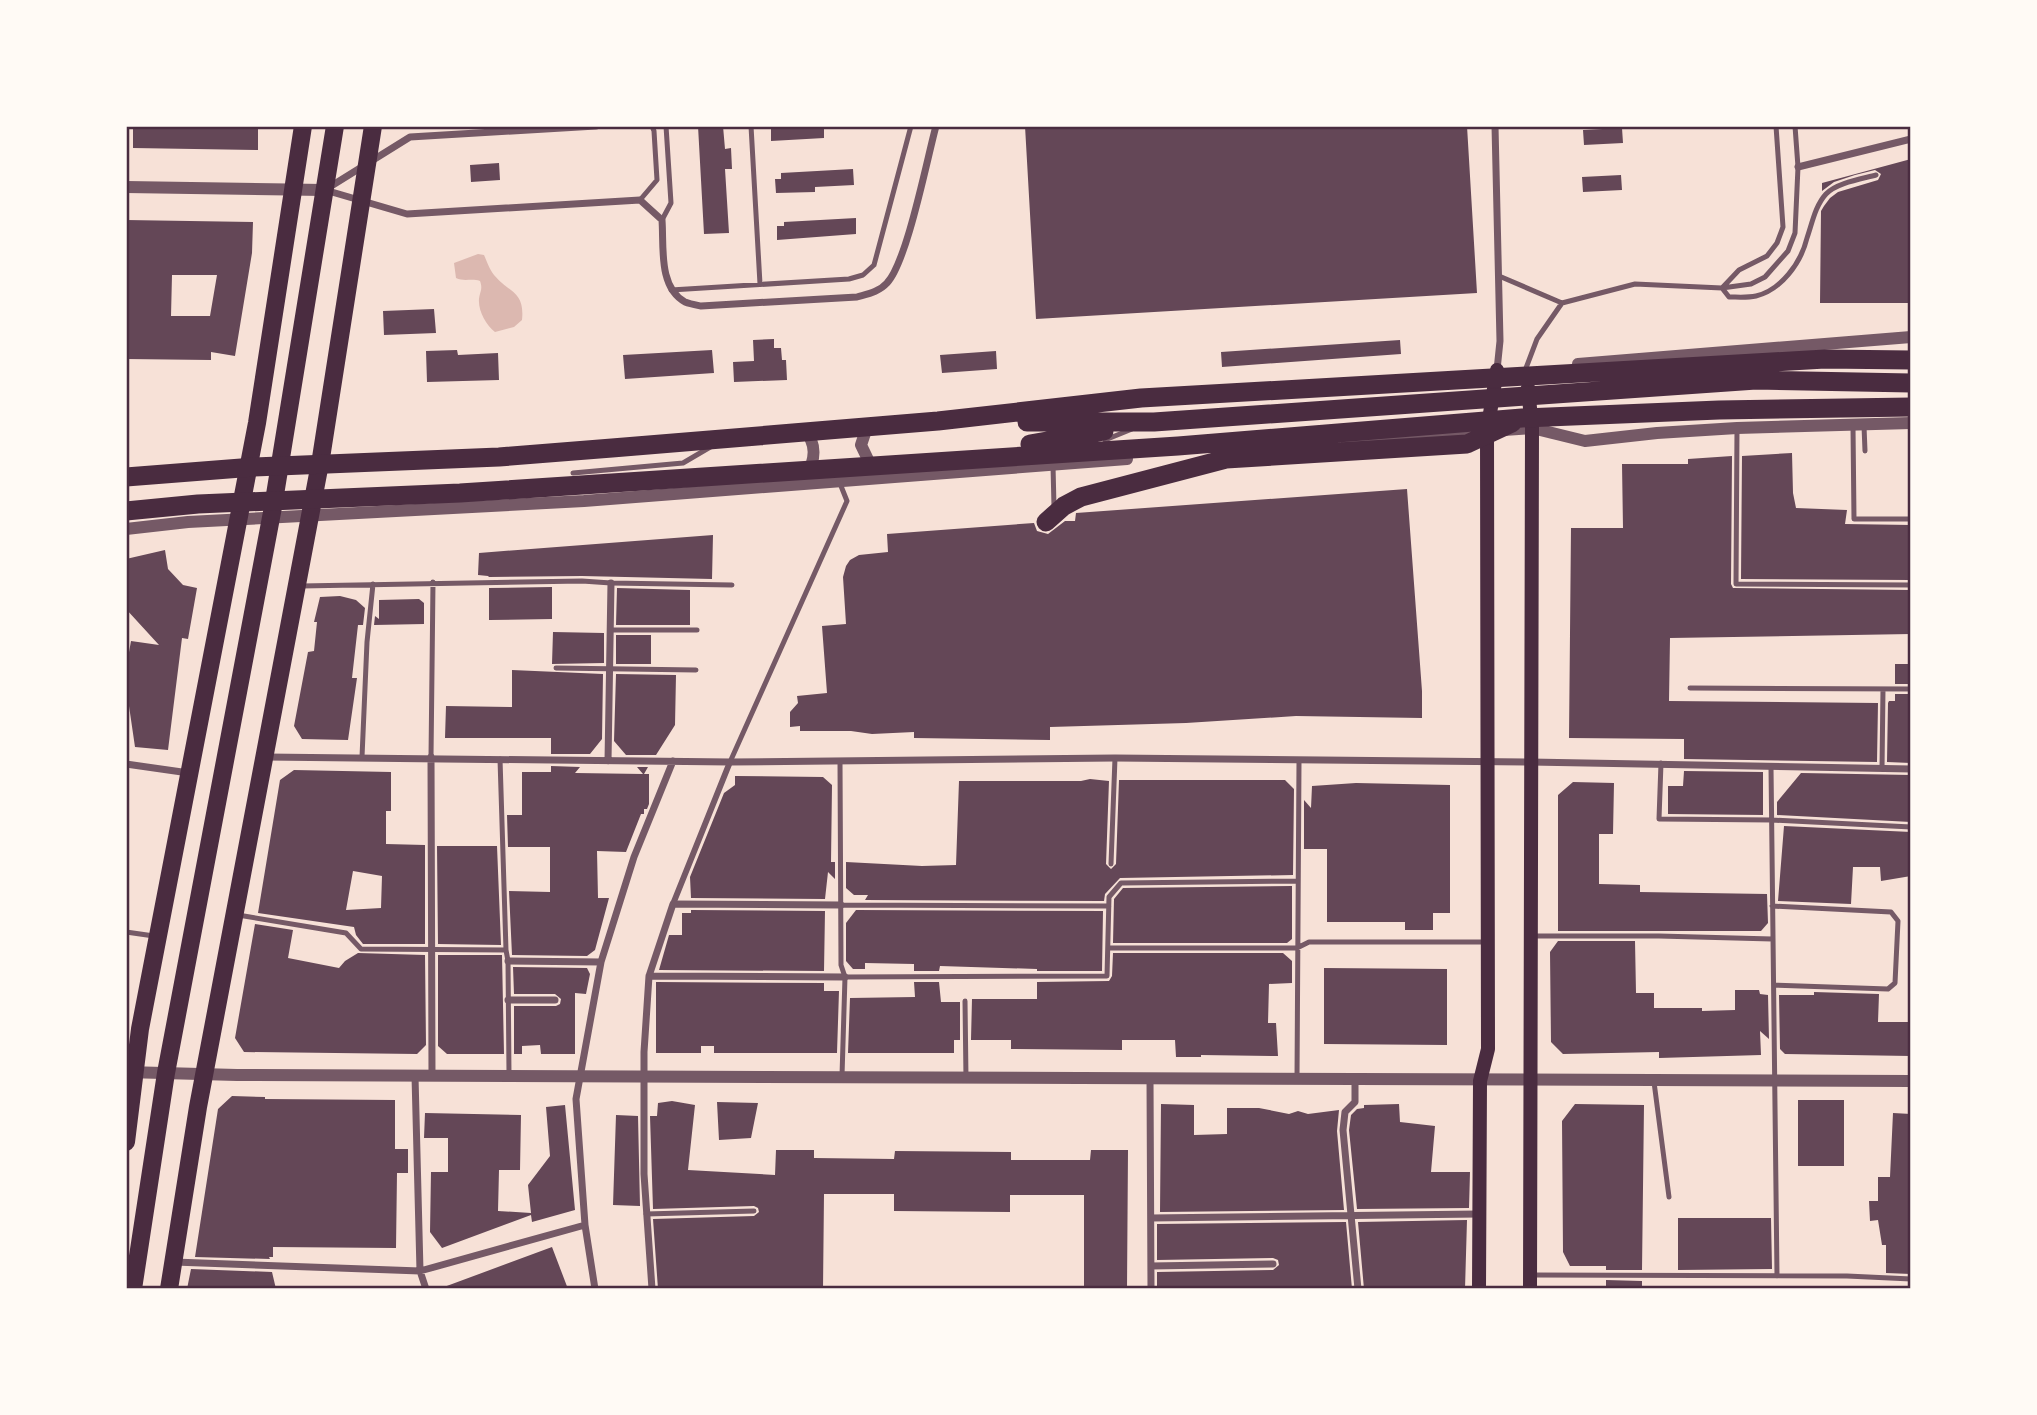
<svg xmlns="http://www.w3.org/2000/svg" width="2037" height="1415" viewBox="0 0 2037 1415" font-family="Jost,sans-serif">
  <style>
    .water { fill: #dcb8b0 }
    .building { fill: #644757; fill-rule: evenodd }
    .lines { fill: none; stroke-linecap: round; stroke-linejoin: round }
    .service { stroke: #755966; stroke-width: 5 }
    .pedestrian { stroke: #755966; stroke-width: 6 }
    .minor { stroke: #755966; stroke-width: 7 }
    .tertiary { stroke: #755966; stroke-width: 12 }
    .secondary { stroke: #4a2c40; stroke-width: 14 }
    .primary { stroke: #4a2c40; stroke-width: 18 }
    .trunk { stroke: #4a2c40; stroke-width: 19 }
    .neatline { fill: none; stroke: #4a2c40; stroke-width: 2.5 }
  </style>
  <rect width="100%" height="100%" fill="#f7e1d7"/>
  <path class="water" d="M478,254l6,1c3,7 5,13 10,20 15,18 31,16 28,45l-8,7 -19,5c-9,-7 -17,-21 -16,-33 1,-8 4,-10 1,-18 -8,-3 -16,1 -24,-3l-2,-15z"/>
  <path class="building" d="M133,126h125v24l-125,-2z
    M698,126h25l2,23 6,-1 1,21h-7l4,64 -25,1z
    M771,126h53v12l-53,3z
    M1025,126h442l10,167 -441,26z
    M1622,128l1,15 -39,2 -1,-15z
    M1911,159v144h-91l1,-92 3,-5 6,-8 8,-6 40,-12 3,-6 -6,-4 -20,5 -21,7 -12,9v-8z
    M499,163l1,17 -29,2 -1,-17z
    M853,169l1,16 -39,2v5l-39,1 -1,-14h6v-6z
    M1621,175l1,15 -39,2 -1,-15z
    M856,218v16l-79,6v-14h7v-4z
    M126,220l127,2 -1,31 -17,103 -24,-4v8l-85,-1zM172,275h45l-7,41h-39z
    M434,309l2,24 -52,2 -1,-24z
    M774,339v9h7l1,12h4l1,20 -53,2 -1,-20 21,-1 -1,-21z
    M1400,340l1,14 -179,13 -1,-15z
    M457,350l1,5 40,-2 1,27 -72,2 -1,-31z
    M712,350l2,23 -89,6 -2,-24z
    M996,351l1,18 -55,4 -2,-18z
    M1792,453l1,40 3,15 51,2 -2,14 66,1v55l-170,-1 1,-123z
    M1732,456l-1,128 2,4 178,2v44l-241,4 -1,63 209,2 -1,59 -193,-3v-20l-115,-1 2,-210h52l-1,-64h66v-5z
    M1407,489l15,202v27l-126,-2 -110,7 -136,4v13l-136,-2v-6l-42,2 -21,-3h-51v-5l-10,1v-15l8,-9 -1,-7 30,-3 -5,-67 24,-2 -3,-47 3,-11 4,-6 9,-5 29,-3 -1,-18 147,-11 3,8 11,3 17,-13h10l1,-8z
    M713,535l-1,44 -130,-3 -93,1 -1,-1 -10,-1 1,-22z
    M165,550l3,19 15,16 14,3 -9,51 -6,-1 -14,112 -33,-3 -6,-41 -3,-1v-36l5,-28 28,4 -33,-36v-50z
    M552,587v32l-63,1v-32z
    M617,588l73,2v35h-74z
    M340,596l16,4 9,8 -2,17h-5l-6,53h5l-9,62 -46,-1 -8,-13 14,-74 6,-1 3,-29h-3l6,-25z
    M419,599l5,4v21l-50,1 1,-9 4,3v-19z
    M553,632l51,1v30l-52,1z
    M616,635h35v29h-35z
    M1895,664h16v20h-16z
    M512,670l91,4 -1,65 -12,15h-39v-16h-106l1,-32 66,1z
    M616,674l60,1 -1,50 -19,30h-30l-12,-14z
    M1895,694h16v69l-24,-1 1,-59 1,-2h6z
    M551,766l29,1 -5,6 68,1 -6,-7h11l-4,7h5v30l-2,5h-3v5h-3l-15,38 -29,-1 1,47h11l-14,52 -8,6 -75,-1 -3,-64 41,1v-45h-42l-1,-32h15v-43h29z
    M294,770l97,2v39h-5v33l39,1v99h-62l-7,-9 -2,-8 -96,-14 22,-133zM353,871l29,5 -1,32 -35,2z
    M1684,771l79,1v43l-95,-1v-28h15z
    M1801,773l110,2v47l-134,-7v-13z
    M735,776l88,1 9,8 -1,77h4v17l-7,-7 -3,27 -134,-1 -1,-21 34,-84 11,-8z
    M1090,779l19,2 -3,83 5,5 5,-5 3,-84h166l9,9 -1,86 -173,3 -15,16 -1,7 -239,-1 3,-5h-14l-8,-7v-26l76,4 34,-1 3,-84h122z
    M1573,782l41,1 -1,51h-14v50l41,1v7l127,2 1,29 -7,8h-203v-136z
    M1356,783l94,2v128h-17v17h-28v-8h-78v-73h-23v-49l7,8 1,-22z
    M1784,826l127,6v44l-30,5 -1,-14h-27l-2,37 -73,-3z
    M437,846h60l4,99 -63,-1z
    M1292,886v53l-5,4h-174l1,-44 9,-11z
    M691,910l134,1 -1,60 -165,-1 10,-35h13v-22h9z
    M856,910l247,1 -1,60h-65v-2l-97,-3 -1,5h-25v-7l-49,-1v6h-12l-7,-8v-38z
    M255,924l38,6 -5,28 51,10 6,-7 13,-8 67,2 1,90 -9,9 -173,-2 -9,-14z
    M1558,941h77l1,52h18v15h48v3l33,-1v-20h24l1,4 8,1 1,44 -9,-8 1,24 -102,3v-6l-96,2 -12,-12 -1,-90z
    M1113,953h170l9,8v22l-23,1 -1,39h8l2,33 -77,-1v2h-25l-1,-17h-53v10l-111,-1v-9h-40l1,-41h65v-17l72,-1 3,-5z
    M438,955h64l2,99h-57l-9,-8z
    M513,967l74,1 3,6 -4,20 -11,-1v61h-34l-1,-9 -18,1v8h-8v-48h42l4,-2 1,-5 -6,-5h-41z
    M1324,968l123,1v76l-123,-1z
    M656,982l168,1v8h15l-2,62h-123v-7h-13v7h-45z
    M914,982h25l2,20h19v38h-6v13h-106l2,-55 65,-1z
    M1814,992l65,2 -1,28h33v34l-126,-2 -5,-5 -1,-54h35z
    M232,1096l33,1v2l130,1v49h13v24h-11l-1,75 -123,-1v10h-4l1,2 -75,-2 23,-148z
    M1798,1100h46v66h-46z
    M672,1101l23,4 -7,65 87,5 1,-25h38v8l80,1 1,-8 116,1v8h79l1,-10h37l-1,139h-43v-94h-74v17l-116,-1v-17h-70l-1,95h-165l-5,-70 101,-3 5,-4 -1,-4 -4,-2 -101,3 -3,-93h7l1,-13z
    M717,1102l41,1 -7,35 -32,2z
    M1161,1104l33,1v30l33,-1v-26h32l30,6 9,-3 10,3 31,-4 -2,21 7,79 -184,2z
    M1399,1104l1,18 35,4 -4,46h39l-1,36 -112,1 -8,-79 2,-15 6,-6 7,-1v-3z
    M1575,1104l69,1 -2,165h-36v-4h-36l-7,-14 -1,-131z
    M565,1105l10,105 -43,12 -1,-7 -89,33 -12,-16 1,-60h17v-34h-24l1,-25 96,2 -1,55h-21l-1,41 33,2 -3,-28 22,-29 -4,-49z
    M1893,1113l18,1v160l-25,-1v-28h-4l-4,-25 -8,1 -1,-20h9v-24h12z
    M616,1115l22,1 2,90 -27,-1z
    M1678,1218h93l1,51 -94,1z
    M1467,1220l-2,69h-101l-6,-67z
    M1346,1222l6,67h-195v-17l116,-2 6,-5 -1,-5 -5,-2 -116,2v-36z
    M552,1247l16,42h-124v-2z
    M191,1269l81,3 4,17h-89z
    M1606,1280l36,1v8h-36z"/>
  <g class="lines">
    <path class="service" d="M751,126l9,158
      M640,200l17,-20 -3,-49 -2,-5
      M662,220l9,-17 -5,-77
      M1499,276l63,27 73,-19 87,4 29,-4 14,-7 23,-26 7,-18 3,-66 -3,-41
      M1722,288l7,9c8,0 18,1 27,-1 25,-6 45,-33 51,-58 5,-14 8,-32 19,-44 10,-11 35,-15 50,-19
      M1722,288l17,-18 28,-14 10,-13 6,-16 -7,-101
      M671,290l178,-11 14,-4 11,-10 37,-139
      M1526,368l11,-29 25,-36
      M1864,426l1,25
      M1853,427l1,92h57
      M1737,428l-1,156 175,1
      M1105,440l27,-11
      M1053,465l1,42
      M573,473l110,-10 29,-17
      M301,586l281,-5 29,2 121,2
      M610,630h87
      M556,668l140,2
      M1690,688l221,1
      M362,757l5,-115 6,-58
      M431,757l2,-175
      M500,759l6,191 2,11 1,113
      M730,762l117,-261 -8,-20
      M840,762l1,203 4,12 -3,99
      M1661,763l-2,56 113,1 139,7
      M1771,767l6,509
      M1882,769l1,-80
      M1111,864l4,-106
      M841,905l268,1
      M1772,906l119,6 7,9 -3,62 -7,6 -114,-4
      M238,915l108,18 15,16 145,1
      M126,932l28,4
      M1533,936h126l113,3
      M1109,948h188l12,-6h176
      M845,977l262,-1 2,-79 12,-14 177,-2
      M965,1001l1,77
      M1297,1079l2,-317
      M1654,1082l15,115
      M646,1214l108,-3
      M1533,1275l314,1 64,3"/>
    <path class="pedestrian" d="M673,904l57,-142"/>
    <path class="minor" d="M1495,126l5,215 -3,29
      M1798,167l113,-28
      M328,188l82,-51 186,-11
      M325,190l82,24 233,-14 22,20c2,26 -4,67 23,82 5,2 11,3 16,4l156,-9c10,-3 22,-5 30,-14 20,-21 40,-124 49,-157
      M266,757l464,5 385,-4 415,4 381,7
      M431,757l1,319
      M608,761l3,-178
      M126,764l63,9
      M508,961l93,1
      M649,976l196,1
      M508,1000h47
      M415,1076l5,195 6,18
      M1150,1079l1,210
      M1355,1080v22l-10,10 -2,18 15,159
      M1151,1218l328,-4
      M174,1262l246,9 165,-46
      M1151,1266l122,-2
      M595,1289l-10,-64 -9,-126 25,-137 33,-105 39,-96
      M652,1289l-8,-115v-122l5,-76 24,-72 168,1"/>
    <path class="tertiary" d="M126,187l198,3
      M1578,364l333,-27
      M872,424l-7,9 -4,12 12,25
      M804,429c13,15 12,30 2,47
      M1504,430l28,-2 53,13 72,-8 80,-5 174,-5
      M1347,442l136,-10
      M126,529l62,-7 396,-21 543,-42
      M126,1072l111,3 1674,6"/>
    <path class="secondary" d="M1528,388l4,40 -2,861
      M1479,1289l1,-208 8,-32 -1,-617 10,-62"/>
    <path class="primary" d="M126,1142l14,-113 117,-606 46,-297
      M133,1289l33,-216 107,-566 62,-381
      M169,1289l29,-182 123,-649 52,-332"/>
    <path class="trunk" d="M1027,422h127l602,-42 155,3
      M1030,444l74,-13
      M126,477l128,-10 245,-10 113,-9 326,-27 203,-23 684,-39 86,1
      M126,511l72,-7 262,-11 718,-47 344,-28 197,-8 192,-3
      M1046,522l18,-16 17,-9 145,-38 241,-15 45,-21"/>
  </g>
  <rect width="2037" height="1415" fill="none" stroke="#fffaf5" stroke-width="256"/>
  <rect x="128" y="128" width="1781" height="1159" class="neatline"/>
</svg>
